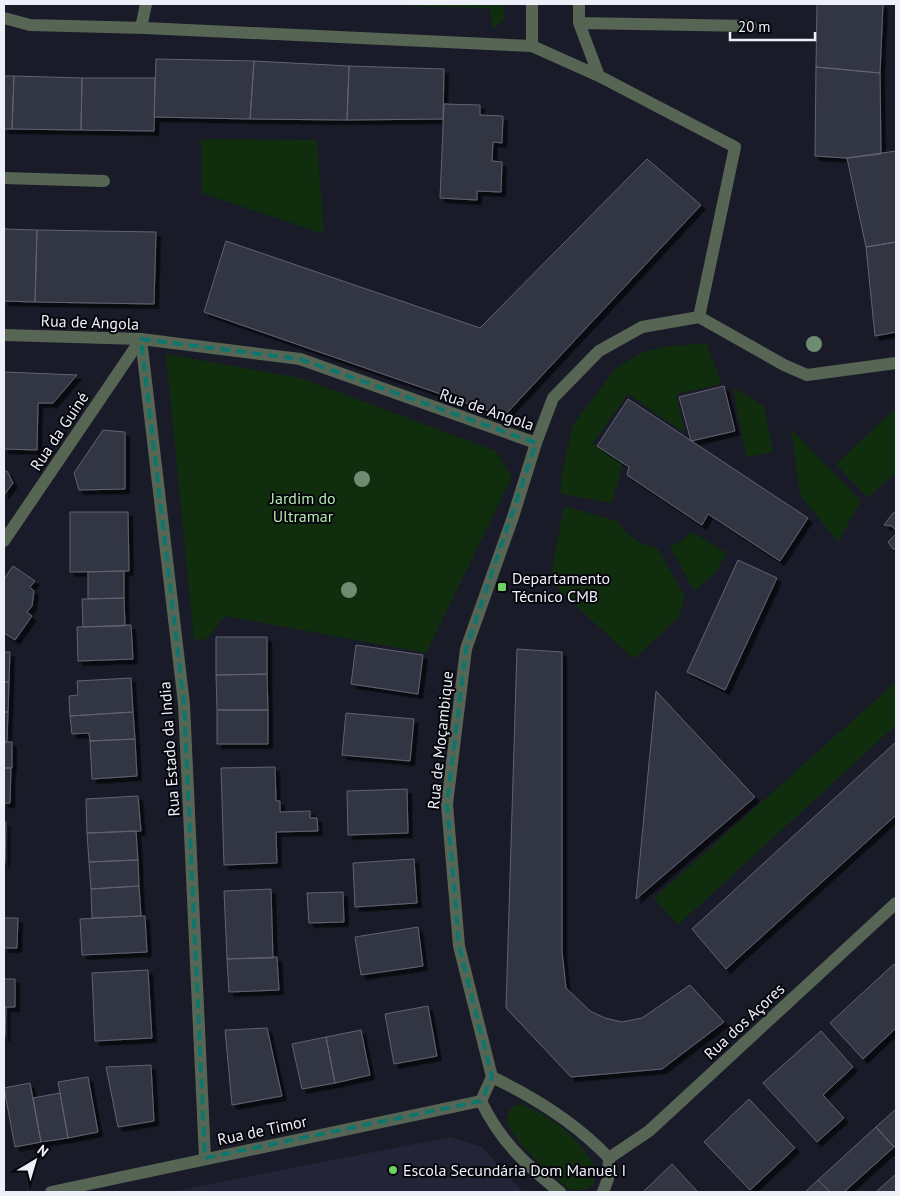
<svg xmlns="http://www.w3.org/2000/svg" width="900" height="1196" viewBox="0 0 900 1196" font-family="'PT Sans',sans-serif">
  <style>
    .built { fill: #232437 }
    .green { fill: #102e0e }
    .building { fill: #333443; stroke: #616272; filter: url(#shadow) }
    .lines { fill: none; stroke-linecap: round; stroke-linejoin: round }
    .minor { stroke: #576555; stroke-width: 12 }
    .tertiary { stroke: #576555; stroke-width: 12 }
    .tree { fill: #6e8c71 }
    .marked { fill: none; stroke: #0f766e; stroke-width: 4; stroke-dasharray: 10 6; stroke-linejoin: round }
    .poi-dot { fill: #6bd362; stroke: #06060c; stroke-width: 2 }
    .labels { text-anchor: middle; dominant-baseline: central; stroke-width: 4; stroke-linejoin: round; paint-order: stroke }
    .street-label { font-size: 16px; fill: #eef0f9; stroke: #06060c }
    .park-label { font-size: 16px; fill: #b3e9ad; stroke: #06060c }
    .poi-label { font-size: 16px; fill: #eef0f9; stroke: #06060c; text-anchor: start }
  </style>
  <defs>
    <filter id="shadow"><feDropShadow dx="4.5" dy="4.5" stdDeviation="0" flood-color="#0009"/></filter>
  </defs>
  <rect width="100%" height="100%" fill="#1a1b28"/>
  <path class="built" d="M450,1137l32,10 41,45h-353z"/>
  <path class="green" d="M355,4h149v16l-11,9 -3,-21z
    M201,139l116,1 7,94 -122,-41z
    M706,343l16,41 -46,10 9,39 -57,-39 -35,49 30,20 -11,40 -51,-9v-15l12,-54 43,-57 23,-14 24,-7z
    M166,354l135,24 195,73 16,26 -86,176 -201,-37 -18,23 -13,1z
    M733,387l31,20 9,45 -27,5z
    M896,408v64l-28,26 -32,-34z
    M791,429l70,72 -23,41 -38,-47z
    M564,506l53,15 8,11 13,10 20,7 27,48 -6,20 -45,42 -72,-66 -8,-11 -2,-13z
    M692,532l35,21 -12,20 -21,18 -24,-44 12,-6z
    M896,682v43l-218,200 -24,-27z
    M521,1104c38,17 53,30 76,65l-3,15c-9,8 -15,7 -25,5 -15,-12 -60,-51 -62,-70 0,-4 2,-7 4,-11z"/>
  <path class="building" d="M817,4h66l-3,69 -64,-6z
    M156,59l98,2 -4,58 -96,-2z
    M254,61l95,5 -2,54 -97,-1z
    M349,66l95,3 -1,50 -96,1z
    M816,67l64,6 1,81 -34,4 -32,-2z
    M4,76h10l-2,53h-8z
    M14,76l68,2 -1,52 -69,-1z
    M82,78h73l-1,53 -73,-1z
    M444,104l36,1v10l23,1 -1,27 -9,-1 -1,19 10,1 -1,30 -24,-1v9l-37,-2z
    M896,151v91l-30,5 -19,-89z
    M647,159l54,46 -197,211 -300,-104 22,-71 254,87z
    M4,229l33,1 -2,72 -31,-1z
    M37,230l119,2 -2,72 -119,-2z
    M896,242v90l-21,4 -9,-89z
    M4,372l73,3 -24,28h-15l-1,47 -33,-1z
    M724,386l11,45 -44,10 -12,-44z
    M628,399l180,119 -28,43 -72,-47 -6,11 -75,-50 2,-8 -32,-21z
    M103,430l22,2v57l-46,1 -5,-17z
    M4,471h3l6,12 -9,12z
    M70,512h58l1,59 -59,1z
    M893,513h3v18l-4,-5 -8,-1z
    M896,534v15h-3l-5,-7z
    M738,560l39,18 -52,112 -38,-18z
    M13,566l22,15 -5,6 4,4 -2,15 -5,6 5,4 -17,24 -11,-7v-54z
    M124,571v27l-36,1v-27z
    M124,598l1,28 -42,1 -1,-28z
    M131,625l2,34 -55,2 -1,-34z
    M216,637h51v37l-51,1z
    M356,645l67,10 -5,39 -67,-10z
    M517,649l45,3v300l4,36 24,23 15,7 17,4 20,-4 48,-33 34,37 -62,47 -91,8 -65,-69z
    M4,652h6l-1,30h-5z
    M267,674l1,36h-51l-1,-35z
    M131,678l2,34 -63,4 -1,-20 9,-1 -1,-14z
    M4,682h5l-1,30h-4z
    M656,691l99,106 -119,102z
    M217,710h51v34h-51z
    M4,712h4l-1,30h-3z
    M133,712l2,27 -45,2 -1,-8 -17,1 -2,-18z
    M346,713l68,6 -4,42 -68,-6z
    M135,739l2,37 -45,3 -2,-38z
    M4,742h8v26h-8z
    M896,742v73l-170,154 -34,-40z
    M275,767l1,34h4v11l30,-1v7h7l1,13 -42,1 1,31 -53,2 -3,-97z
    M4,768h7l-1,35h-6z
    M407,789l1,44 -60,2 -1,-44z
    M138,796l3,35 -54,2 -1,-34z
    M4,822h2l-1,41h-1z
    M136,831l2,29 -49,2 -2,-29z
    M414,859l3,44 -62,4 -2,-44z
    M138,860l1,26 -48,3 -2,-27z
    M139,886l2,30 -49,2 -1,-29z
    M271,889l2,69 -46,1 -3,-68z
    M343,892l1,30 -35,1 -2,-30z
    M141,916h4l2,36 -65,3 -2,-36z
    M4,918h14l-1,30h-13z
    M418,927l5,39 -62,9 -6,-38z
    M277,957l2,33 -50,2 -2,-33z
    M894,964l2,3v61l-33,31 -33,-36z
    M148,970l4,68 -57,3 -3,-68z
    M4,979h11v28h-11z
    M428,1006l9,50 -43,8 -9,-50z
    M4,1007h2l-1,30h-1z
    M267,1028l15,68 -50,9 -7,-75z
    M361,1030l9,45 -35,8 -9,-46z
    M821,1031l32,36 -30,28 21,23 -27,24 -54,-59z
    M326,1037l9,46 -33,6 -10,-45z
    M151,1065l3,56 -36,6 -12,-60z
    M88,1077l10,55 -30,6 -10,-56z
    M30,1083l11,59 -26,5 -11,-59z
    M60,1093l8,45 -27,4 -8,-44z
    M749,1099l46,49 -45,42 -46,-48z
    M896,1109v36l-2,2 -18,-20z
    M876,1127l18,20 -50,45h-14l-12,-12z
    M672,1164l26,28h-55z
    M896,1174v18h-20z
    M818,1180l12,12h-25z"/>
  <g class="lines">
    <path class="minor" d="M532,4v42
      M579,4v19l20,53
      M4,18l26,7 115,3 387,18 67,30 136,71 -36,170
      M579,23l172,3
      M141,28l5,-24
      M4,178l100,3
      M141,339l43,365 21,454
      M4,541l137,-202
      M492,1077l-33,-131 -12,-142 19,-155 47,-132 23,-74
      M492,1077c44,21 84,46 117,81l-1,21 -5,13
      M492,1077l-11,24c19,40 45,64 79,91
      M609,1158l40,-27 247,-228
      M51,1192l430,-91"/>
    <path class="tertiary" d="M4,335l137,4 159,20 236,84 17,-45 46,-47 43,-24 57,-10 85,48 23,10 89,-12"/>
  </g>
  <g class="tree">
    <circle cx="814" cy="344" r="8"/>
    <circle cx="362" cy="479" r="8"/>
    <circle cx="349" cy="590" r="8"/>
  </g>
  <path class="marked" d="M141,339l159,20 236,84 -70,206 -19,155 12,142 33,131 -11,24 -276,57 -21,-454z"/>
  <g class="poi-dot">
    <rect x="497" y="582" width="10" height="10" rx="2.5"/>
    <circle cx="393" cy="1170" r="5"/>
  </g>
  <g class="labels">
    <g class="street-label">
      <text transform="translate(90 322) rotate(2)">Rua de Angola</text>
      <text transform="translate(487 409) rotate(19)">Rua de Angola</text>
      <text transform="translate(59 431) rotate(-56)">Rua da Guiné</text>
      <text transform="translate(440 740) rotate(-84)">Rua de Moçambique</text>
      <text transform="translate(169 749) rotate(-94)">Rua Estado da India</text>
      <text transform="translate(744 1021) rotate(-43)">Rua dos Açores</text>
      <text transform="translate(262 1130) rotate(-12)">Rua de Timor</text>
    </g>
    <g class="park-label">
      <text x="303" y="498">Jardim do<tspan x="303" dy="18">Ultramar</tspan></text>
    </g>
    <g class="poi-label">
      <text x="512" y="578">Departamento<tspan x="512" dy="18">Técnico CMB</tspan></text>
      <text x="403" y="1170">Escola Secundária Dom Manuel I</text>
    </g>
  </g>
  <rect width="900" height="1196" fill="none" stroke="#eef0f9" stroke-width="10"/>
  <g transform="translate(35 1161) rotate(38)" stroke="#06060c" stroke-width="4" paint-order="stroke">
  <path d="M0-4L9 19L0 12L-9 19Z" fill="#eef0f9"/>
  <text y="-8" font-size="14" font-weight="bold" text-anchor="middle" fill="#eef0f9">N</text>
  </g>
  <path d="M730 32v8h85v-8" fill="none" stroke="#eef0f9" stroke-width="2.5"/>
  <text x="738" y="32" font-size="15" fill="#eef0f9" stroke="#06060c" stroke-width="4" paint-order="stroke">20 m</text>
</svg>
